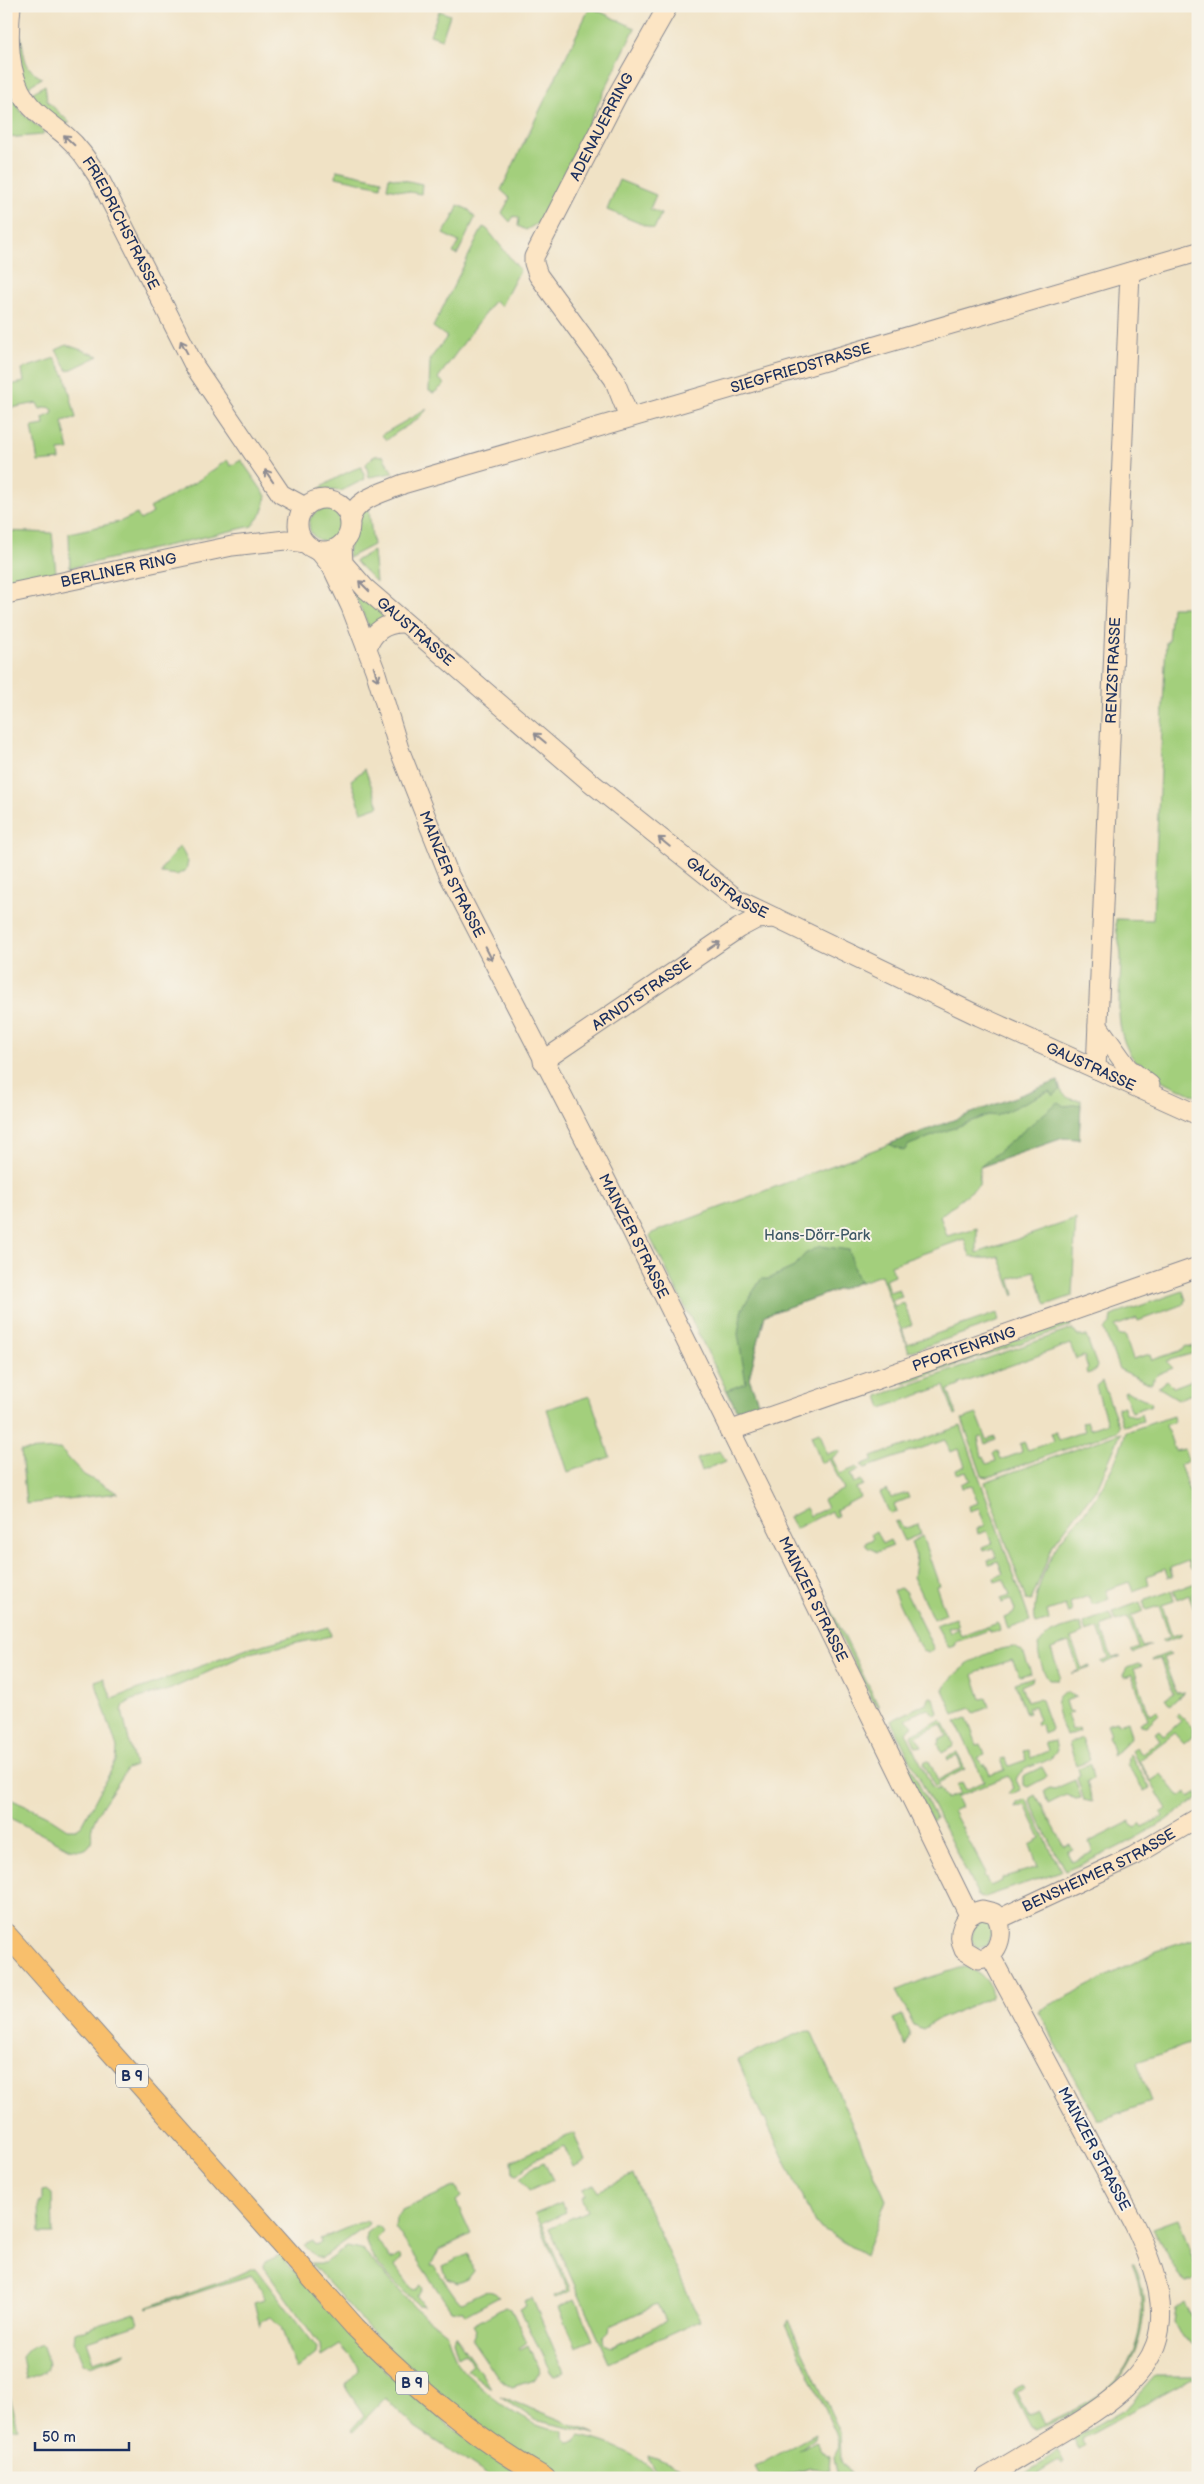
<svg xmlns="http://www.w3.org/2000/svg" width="1204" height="2484" viewBox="0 0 1204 2484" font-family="'Balsamiq Sans',sans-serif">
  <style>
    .green { fill: #a3cf7b; stroke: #5f7f6c; fill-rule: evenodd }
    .forest { fill: #82b26b; stroke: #4e7064 }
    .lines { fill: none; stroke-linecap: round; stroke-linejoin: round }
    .secondary-casing { stroke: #868892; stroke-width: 21 }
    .primary-casing { stroke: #868892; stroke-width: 22 }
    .secondary { stroke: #fce5c4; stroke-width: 19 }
    .primary { stroke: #f8bf6c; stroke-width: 20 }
    .oneway { stroke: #8c8a91 }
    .labels { text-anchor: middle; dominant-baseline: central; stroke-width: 4; stroke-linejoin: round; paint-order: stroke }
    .shield { fill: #f7f3e8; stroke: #5d6a87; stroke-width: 1 }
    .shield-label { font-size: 14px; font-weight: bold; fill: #1b2f5e }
    .street-label { font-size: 15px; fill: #1b2f5e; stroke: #f7f3e8 }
    .park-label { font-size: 15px; fill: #3d5765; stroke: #f7f3e8 }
  </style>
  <rect width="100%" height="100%" fill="#f7f3e8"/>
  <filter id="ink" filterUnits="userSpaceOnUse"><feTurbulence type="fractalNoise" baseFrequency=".02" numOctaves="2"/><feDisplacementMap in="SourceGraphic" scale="10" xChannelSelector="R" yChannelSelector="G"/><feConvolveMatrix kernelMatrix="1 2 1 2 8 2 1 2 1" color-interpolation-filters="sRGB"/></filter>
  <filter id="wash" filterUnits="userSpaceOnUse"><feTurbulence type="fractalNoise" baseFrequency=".0096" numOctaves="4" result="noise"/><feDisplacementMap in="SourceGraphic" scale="20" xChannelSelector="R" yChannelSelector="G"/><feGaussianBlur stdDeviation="1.12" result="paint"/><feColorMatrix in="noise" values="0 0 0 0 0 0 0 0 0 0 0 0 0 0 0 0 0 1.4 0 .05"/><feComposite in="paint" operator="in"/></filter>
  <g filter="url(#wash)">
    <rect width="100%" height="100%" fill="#f0e2c5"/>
    <path class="green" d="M590,7l45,21 -94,193 -15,9 -8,-4 1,-8 -5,-2 -4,6 -8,-9 8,-15 -9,-8z
      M439,11l11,4 -8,24 -12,-4z
      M21,36c4,21 2,32 21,42l-16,10 -8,-24 1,-26z
      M45,85l2,16 23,22 -5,1 -13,-8 -22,-22z
      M6,88l15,24 23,20 -2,3 -36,3z
      M337,170l45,10 -1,7 -45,-10z
      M389,177l33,7 -1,10 -34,-6z
      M619,180l37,15 -6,14 11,5 -7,15 -47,-19z
      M458,205l11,5 6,8 -18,37 -4,-2 6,-11 -16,-8 10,-16v-4h2z
      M483,227l4,2 33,41 -19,36 -7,-5 -56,77 7,6 -11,9 -5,-2 1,-32 17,-22 -14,-10z
      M67,345l32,11 -31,15 -12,-21z
      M55,358l11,20 10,40 -14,3 7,29 -10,1 1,9 -22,2 -6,-35 12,-2 -1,-7 9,-4 1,-4 -4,-3 -9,2 -3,-6 -31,6v-23l18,-4 -2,-13z
      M427,409c-10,14 -27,19 -40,31l-6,-5z
      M375,455l8,1 10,17 -24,4 -3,-13z
      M227,460l4,6 10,-6 25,36 -3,16 -11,14 -182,42 -1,-35 50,-11 18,-8 3,6 13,-7 -3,-5 49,-28z
      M362,467l3,12 -24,12 -22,-2c8,-6 34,-21 43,-22z
      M368,502l5,43 -25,13c0,-20 11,-38 20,-56z
      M309 525a16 16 0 1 1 32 0a16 16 0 1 1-32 0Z
      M6,531l46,2 4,40 -50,11z
      M373,551l3,31 -21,-21z
      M342,568l44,48 -16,13z
      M1171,607h27v490l-50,-23 -6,-11 -7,-2c-24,-31 -14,-67 -14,-104 0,-13 -6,-25 -5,-38l37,1 13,-278h2z
      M365,769l14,37 -17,6 -11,-32z
      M180,846l8,16 -2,8 -9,5 -16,-2 1,-5z
      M1058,1081c2,13 10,20 23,19l-2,39 -16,-1 -83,29 -1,18 -39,31 7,20 30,-8v25l99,-34 -4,77 -26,9 -12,-34 -24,8 5,15 -1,2 -15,-40c-11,3 -18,3 -29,0l-6,-17 -73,26 3,10 -9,4 4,13 10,-3 3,8 -10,3 2,6 10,-3 8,22 -10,4 5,15 90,-31 2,8 -90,31 -28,-77 -116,40 -16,63 10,27 -19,6 -4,-2 -86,-172 2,-4z
      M1183,1291l3,9 -2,1v3l-46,17 -1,-3 -22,8 4,10 6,-1 8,24 17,-5 2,6 28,-9 7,-5 5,1 6,-5v10l-32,9 7,7 -15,6 -7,10 -32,-15 -15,-39 6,-6 1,-8z
      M1069,1322l2,4 -167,57 -1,-4z
      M1072,1329l6,7h8l11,30 -2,5 -8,3 -1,-4 2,-2 -4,-12 -8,3 -6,-15 -111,40v2l-11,4 9,25 -2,1 -11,-30 -62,22 -4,-12z
      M1198,1378v14l-20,7 -20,-12 9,-7 7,7z
      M1102,1381l17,45 -2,5 -129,46 -6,-1 -20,-57 15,-5 10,26 8,-3 1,3 -11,4 -3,-8 -4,1 4,20 2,-1 3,8 9,-3 -3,-8 5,-2 3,9 21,-8 -2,-8 4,-2 4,8 26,-9 -3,-8 5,-1 3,8 26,-9 -3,-9 5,-1 3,8 17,-6 -11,-37z
      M1126,1391l25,11 1,3 -20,7 -8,-20z
      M590,1396l20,61 -42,15 -21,-63z
      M1124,1406l1,6 10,5 6,-3 2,7 -20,5 -6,-18z
      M1173,1416l1,6 -8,3 9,26 9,-2 4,12 -8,4 9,26 9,-2v14l-5,2 5,12v52h-7l-3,-8 -18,7 2,9h-4l-3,-8 -18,7 2,9 -16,6 -4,-9 -23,8 3,9 -16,6 -5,-9 -18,7 2,9 -4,1 -3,-8 -18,6 2,9 -13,4c-7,-21 12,-66 25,-84 10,-13 22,-25 32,-39 14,-21 26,-45 33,-69z
      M961,1426l69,195 -22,8 -4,-11 9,-4 2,-4 -4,-10 -9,3 -1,-4 9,-3 -6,-17 -9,3 -1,-4 9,-4 -5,-13 -9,3 -1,-4 9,-3 -4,-9 -9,3 -1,-4 9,-4 -5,-12 -9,3 -1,-5 8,-4 -6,-17 -9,3 -1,-5 9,-3 -6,-17 -10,2 -1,-4 9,-4 -4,-9 -9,3 -1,-4 9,-4 -6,-17 -9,3 -5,-12 -80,28 -4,-3 12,-5 -1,-3z
      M820,1432l7,22 12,-4 1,3 -8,5 8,16 17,-7 2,3 -9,5 4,8 7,-3 2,5 -7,3 4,9 -24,13 2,6 -3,1 -4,-6 -36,18 -6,-12 17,-9 4,8 17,-8 -4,-8 21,-11 -15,-30 -8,4 -10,-28z
      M1121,1433l-23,53 -45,59 -22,56 -5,-1 -41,-118z
      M60,1449l24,26 34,18 -92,11 -5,-53z
      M719,1451l7,10 -24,10 -5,-12z
      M887,1490l4,8 16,-5 2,5 -15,6 3,8 -7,2 -10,-21z
      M899,1521l4,8 15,-5 3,10 -17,7 -9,-19z
      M876,1531l6,13 8,-4 3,6 -16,6 -10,-5 -2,-4 8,-4 -2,-5z
      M922,1536l17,49 -3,1 10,28 -13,5 -20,-42 3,-20 -5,-15z
      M813,1573l66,134 -4,-2 -66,-131z
      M1198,1582v10l-6,2 6,16v9l-9,-24 -12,5 -4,-9z
      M900,1588l5,3 29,58 -6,4 -6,-2 -29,-60z
      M1171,1591l3,10 -12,4 10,31 9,-3v3l-17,6 -3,-2 9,-3 -11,-31 -13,4 -3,-9z
      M1140,1602l3,9 -12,5 11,31 9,-2 -17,8 -3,-2 8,-3 -11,-31 -12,4 -3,-9z
      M1110,1613l4,9 -13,5 11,31 9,-2 -17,8 -3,-2 8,-3 -11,-31 -12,4 -3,-9z
      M955,1618l3,8 -10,1 2,6 8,-5 3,8 37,-13 2,7 -9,3 -2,-3 -34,12v4l-6,2 -13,-23z
      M1080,1623l3,10 -12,5 11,31 8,-3v2l-19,6 8,-4 -10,-27 -18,6 9,27 -2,4h-9c-5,-6 -7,-14 -9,-21 -9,-26 22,-29 40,-36z
      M329,1627l2,9 -82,17 -80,37 -37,10 -8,5 -2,6 13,55 -8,3c-11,19 -28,37 -35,58 -2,6 2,13 -3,19 -5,6 -12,4 -18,3l-65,-33v-19l41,19 20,13h9l6,-4 34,-64 1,-13 -22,-67 9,-3 8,21 135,-50z
      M1014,1647l10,7 7,19 -11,3 -8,-16 -34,11 -5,4 8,24 5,-1 3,9 -15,6 -3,-5 -17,6 -11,-24c13,-23 45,-41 71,-43z
      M1169,1653l2,2 -8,3 13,35 9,-1 -15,13 -5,-7 8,-4 -13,-35 -8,2 1,-2z
      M1138,1664l4,2 -8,3 15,45 9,-3 1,3 -13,12 -5,-1 -1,-2 8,-4 -16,-44 -8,2 -1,-2 4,-7z
      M1033,1677l-1,4 -11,5 6,16 11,-3 3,1 10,28 -1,3 -7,3 -2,-10 -4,1 -1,-3 3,-2 -5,-14 -7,2 2,5 -3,1 -11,-31z
      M1066,1692l10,5 -11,4 3,10 5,1 -6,2 5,16 7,-2 1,3 -14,5c-4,-14 -19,-38 0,-44z
      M930,1697l4,1 4,15 -3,2 -8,-7 -21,11 7,7 -7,6 26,55 4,3 4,-2 6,11 14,-6 -3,-8 5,-3 4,8 18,-9 -28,-59 11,-4 10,27 4,-1 4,11 -8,3 6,7h3l4,10 15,-5 -4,-11 4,-1 4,8 17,-6 -3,-9 5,-1 3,8 17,-7 -3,-8 10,-2 2,9c-7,18 -35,11 -41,30l5,10 -9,4 -4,-1 6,-5 -6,-12 -52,21 5,10 -8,4 33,62 -2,2 6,11 12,-5v-3l36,-11 -8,-22 11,-6 -16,-34 -10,3 2,-5 9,-4 35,72 -79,27 -4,-2 -87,-175 35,-18z
      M1178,1713l16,16 -1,6 -9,8 -9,-10 -36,27 12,21 10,-7 19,23 6,-5 4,5 8,-5v6c-41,31 -86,54 -133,73l-35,-69 1,-4 5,-3 29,52 5,-2 3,4 -6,3 5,10 21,-10 -4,-10 42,-21v4l5,3 4,-5 3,4 20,-11 -2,-3 6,-4 -35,-58 4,-4 6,7 18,-14 -5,-7 4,-3 5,6 17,-15 -5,-6z
      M940,1720l4,3 10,23 -12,7 -4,-9 2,-1 -1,-3 8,-4 -6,-12 -25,12 6,10 -6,1 -5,-11 1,-2z
      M1117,1721l1,3 9,-3 4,15 -9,12 -10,7 1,-4 -5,-15 3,-2 -4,-10z
      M891,1728l45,91 -4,2 -45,-91z
      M1082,1738l8,22 -14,5 -7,-22z
      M957,1753l8,16 -27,14 1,3 -4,1 -11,-23 1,-3h4l9,19 24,-12 -5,-12 -9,4 -1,-3z
      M1130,1754l20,34 -6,3 -17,-27 1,-7z
      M1090,1764l3,15 -6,2 5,21 -8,-2 -7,-22 3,-2 -2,-8z
      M1042,1767l5,9 -2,2 -17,9 -5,-2v-9z
      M1075,1780l6,18 -5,1 -10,-4 -18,9 -4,-13 6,-3 4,1z
      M984,1921l5,2 3,8 -6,15 -9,2 -6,-9 4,-13z
      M1197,1938l1,103 -61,21 14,40 -49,17h-5l-59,-108 119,-60z
      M960,1968c16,-1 33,13 31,29l-56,24 -12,8 -9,-4 -18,-34 29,-12z
      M902,2015l8,18 -4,14 -13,-28z
      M809,2031l3,2 74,167 -21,55 -50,-31 -50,-105h-2l-25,-59 64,-28z
      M574,2133l11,28 -12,6 -9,-21 -30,14 -17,15 -4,-1 -1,-13z
      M544,2162l9,18 -24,11 -9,-12 14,-13z
      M633,2175l67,145 -91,42 -60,-134 38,-17 -6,-14 4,-2 -2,-6 11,-5 4,7zM658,2304l8,17 -54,26 -8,-3 -1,-6 6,-6 1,-6z
      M456,2186l5,11 -5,4 15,33 -32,16 -8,16h3l23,33 5,3c12,-5 27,-18 37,-5l-34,18 -2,-4 -12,-1 -56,-83 1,-10 6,-7z
      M47,2190l5,4 1,39h-13l-1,-31h3v-11z
      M562,2203l4,9 -25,11 30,68 -16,7 -1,-2 14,-6 -33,-76z
      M1178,2219l20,52v6l-6,5 -6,1 -6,-5 -27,-50z
      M366,2220l3,2 -1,3 -46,33 -7,-2 -11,-11 9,-4 2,4 6,-2 -1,-4z
      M375,2226h4l4,5 -7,7 14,21h3l6,-4 3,3 -7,8 17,23 3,1 6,-5 2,4 -6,7 7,10 -6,-1c-15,-15 -57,-50 -52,-72z
      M347,2247l17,4 51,57 32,26 10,29 7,9c27,24 61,57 99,59v7l5,5 8,-1 3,-6c34,6 58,19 84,42h-105l-35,-20 -19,-12 -116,-96 -77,-87h13z
      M469,2254l4,17 -7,9 -8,3 -11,-4 -4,-13z
      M280,2255c39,43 77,89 120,129 39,36 81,66 126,94h-34l-77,-51 -30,-29 -32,34 -2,-2 13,-15 -17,-25 -1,-6 13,-14 -1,-5 -18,-20 -19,12 -1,-12 -56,-78 1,-5z
      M1132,2263h2c19,41 9,92 -23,125 -19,19 -50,30 -74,42l-6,-2 -18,-35 1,-5 8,-3 2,3 -8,4 12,24 11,-5 6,13c19,-10 40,-18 57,-31 39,-29 49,-87 30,-130z
      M253,2268l4,1 60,79 -1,6 -20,16 -15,-43 -10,-10 -9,4 -2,6 -6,-25 10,-3 -3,-11 -10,-13 -104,34 1,-2 76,-26z
      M532,2298l32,74 -8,3 -5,-2 -31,-64 6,-3 -2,-5z
      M575,2299l18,41 -17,7 -17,-40z
      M1185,2302l13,25v21l-16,-11 -8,-15 2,-13z
      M505,2307l6,2 16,33 -9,7 1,1 9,-5 12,27 -6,8 -22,7 -14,-9 -26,-38 4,-10 -3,-5z
      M135,2313l3,11 -51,17 7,21 31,-10v2l-34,12 -8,-3 -9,-22 1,-8z
      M788,2320l52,112 1,29 12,17h-15l-4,-22 5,-10 -3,-12 -50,-110z
      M455,2335l37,54 -25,-19 6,-5 -8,-12 -7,4 -5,-17z
      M42,2344c9,25 10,27 -16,35l-4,-23 6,-7z
      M1155,2376h38l5,3v4l-6,-4 -110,59 4,8 -7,3 -6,-11 53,-30z
      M6,2382l12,46 -7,1 -5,-7z
      M500,2396l96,38 -61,-14z
      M815,2434l-1,4 -15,12 16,-9 6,10 9,4 -1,15 -17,-2 -41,10h-10l-6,-11z
      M1057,2450l7,13 -3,2 -3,-4 -27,17h-15l35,-21z
      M648,2455l57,23c-18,0 -54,3 -57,-23z"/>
    <path class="forest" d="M1058,1081l2,9 -7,6 -4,-5 -53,25 -8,-1 -79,30 -5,6 -15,-7z
      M1058,1102l6,4 17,-2 -2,35 -16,-1 -83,29z
      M820,1246l29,4 6,23 5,9 -95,33 -16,63 10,27 -19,6 -4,-2 -9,-19 19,-7 -8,-49 4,-25 19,-30h7l26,-12 11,-13z"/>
  </g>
  <g filter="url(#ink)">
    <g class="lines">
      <defs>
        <g id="secondary">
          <path id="s1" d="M11,6c-3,30 -4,68 15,94 10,15 26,24 40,36 14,12 23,27 33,42l96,189 86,127 24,13"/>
          <path id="s2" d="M629,417l-15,-38 -76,-104 -4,-12v-6l84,-163 50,-88"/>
          <circle cx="324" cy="525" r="26"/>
          <path id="s3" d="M350,520c6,-23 34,-27 53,-36l795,-232"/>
          <path id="s4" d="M342,545l1,18 22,25 224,193 149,119 241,116 219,99"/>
          <path id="s5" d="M319,551l13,16 19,40 24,63 24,79 50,126 182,354 338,686"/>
          <path id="s6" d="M6,594l226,-48 54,-6 19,3"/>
          <path d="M367,648c6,-17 20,-26 38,-25"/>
          <path d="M1098,1026l30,42 22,17"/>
          <path id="s7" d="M543,1061l196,-133 17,-9 20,-1"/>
          <path id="s8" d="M1096,1069l34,-797"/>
          <path id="s9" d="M729,1431l469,-164"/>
          <path d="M982,1910l12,3c12,14 7,44 -15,46l-15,-9c-8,-16 -1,-36 18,-40z"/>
          <path id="s10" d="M999,1919l135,-63 64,-38"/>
          <path d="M985,2478c28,-16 55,-33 82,-49 96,-57 118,-100 67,-205l-144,-269"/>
        </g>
        <path id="primary" d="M6,1934l349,393c58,58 118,110 190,151"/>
      </defs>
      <use href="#secondary" class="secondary-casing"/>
      <use href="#primary" class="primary-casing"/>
      <use href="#secondary" class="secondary"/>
      <use href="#primary" class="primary"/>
    </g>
    <defs><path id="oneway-shaft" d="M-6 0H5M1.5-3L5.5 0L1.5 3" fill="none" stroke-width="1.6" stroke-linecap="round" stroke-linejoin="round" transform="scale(1.25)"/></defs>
    <g class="oneway">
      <use href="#oneway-shaft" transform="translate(69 140) rotate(-136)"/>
      <use href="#oneway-shaft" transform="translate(184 347) rotate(-118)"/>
      <use href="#oneway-shaft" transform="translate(269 476) rotate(-124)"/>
      <use href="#oneway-shaft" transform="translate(364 586) rotate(-135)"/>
      <use href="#oneway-shaft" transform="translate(376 674) rotate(72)"/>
      <use href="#oneway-shaft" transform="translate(540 738) rotate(-140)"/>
      <use href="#oneway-shaft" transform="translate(664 842) rotate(-141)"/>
      <use href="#oneway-shaft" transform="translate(714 946) rotate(-34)"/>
      <use href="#oneway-shaft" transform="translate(489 954) rotate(63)"/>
    </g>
  </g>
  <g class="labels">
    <g class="shield">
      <rect x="116" y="2064.5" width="32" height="23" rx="4"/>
      <rect x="396" y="2371.5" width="32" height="23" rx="4"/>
    </g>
    <g class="shield-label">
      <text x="132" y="2076">B 9</text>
      <text x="412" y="2383">B 9</text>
    </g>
    <g class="street-label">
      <text stroke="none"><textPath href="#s2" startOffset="335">ADENAUERRING</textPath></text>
      <text stroke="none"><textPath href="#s1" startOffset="255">FRIEDRICHSTRASSE</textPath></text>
      <text stroke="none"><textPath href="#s3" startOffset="481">SIEGFRIEDSTRASSE</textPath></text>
      <text stroke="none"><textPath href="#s6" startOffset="115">BERLINER RING</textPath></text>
      <text stroke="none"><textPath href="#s4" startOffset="118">GAUSTRASSE</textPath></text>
      <text stroke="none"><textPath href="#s8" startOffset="399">RENZSTRASSE</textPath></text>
      <text stroke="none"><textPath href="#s5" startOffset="351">MAINZER STRASSE</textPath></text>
      <text stroke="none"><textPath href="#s4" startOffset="522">GAUSTRASSE</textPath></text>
      <text stroke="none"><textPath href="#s7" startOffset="119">ARNDTSTRASSE</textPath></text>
      <text stroke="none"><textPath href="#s4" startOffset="928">GAUSTRASSE</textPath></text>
      <text stroke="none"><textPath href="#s5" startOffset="756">MAINZER STRASSE</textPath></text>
      <text stroke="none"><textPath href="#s9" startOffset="249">PFORTENRING</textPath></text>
      <text stroke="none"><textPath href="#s5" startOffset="1161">MAINZER STRASSE</textPath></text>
      <text stroke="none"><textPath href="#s10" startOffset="111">BENSHEIMER STRASSE</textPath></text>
      <text transform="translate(1094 2149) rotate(62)">MAINZER STRASSE</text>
    </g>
    <g class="park-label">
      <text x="817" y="1235">Hans-Dörr-Park</text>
    </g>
  </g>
  <rect width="1204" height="2484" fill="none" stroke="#f7f3e8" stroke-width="25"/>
  <path d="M35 2442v8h94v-8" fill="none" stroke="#1b2f5e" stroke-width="2.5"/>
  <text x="42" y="2442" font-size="15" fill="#1b2f5e" stroke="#f7f3e8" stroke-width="4" paint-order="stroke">50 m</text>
</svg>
